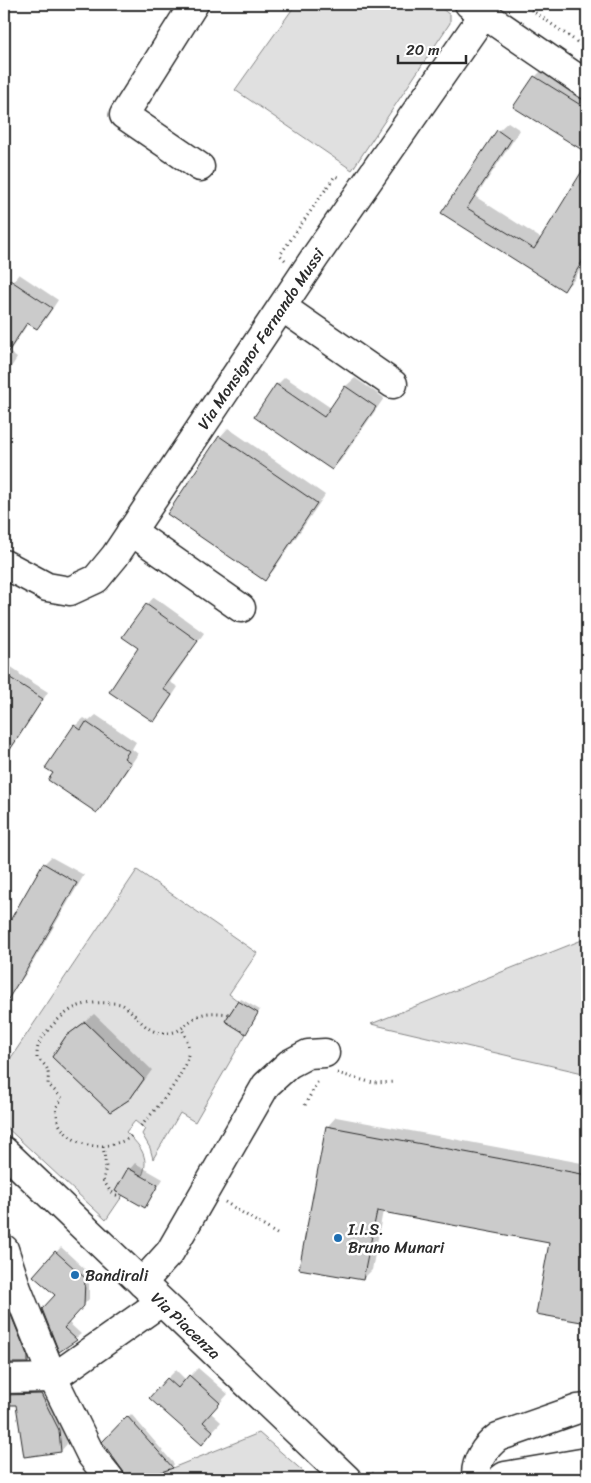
<svg xmlns="http://www.w3.org/2000/svg" width="591" height="1483" viewBox="0 0 591 1483" font-family="Sriracha,sans-serif">
  <style>
    .green { fill: #e0e0e0; stroke: #868686; fill-rule: evenodd }
    .shadow { fill: #0003 }
    .building { fill: #cbcbcb; stroke: #2b2b2b }
    .lines { fill: none; stroke-linecap: round; stroke-linejoin: round }
    .minor-casing { stroke: #2b2b2b; stroke-width: 31 }
    .major-casing { stroke: #2b2b2b; stroke-width: 31 }
    .path { stroke: #2b2b2b; stroke-width: 3; stroke-dasharray: 1 4; stroke-linecap: butt }
    .minor { stroke: #fff; stroke-width: 28 }
    .major { stroke: #fff; stroke-width: 28 }
    .poi-dot { fill: #1f6fb2; stroke: #fff; stroke-width: 2 }
    .labels { text-anchor: middle; dominant-baseline: central; stroke-width: 5; stroke-linejoin: round; paint-order: stroke }
    .street-label { font-size: 16px; fill: #2b2b2b; stroke: #fff }
    .poi-label { font-size: 16px; fill: #2b2b2b; stroke: #fff; text-anchor: start }
  </style>
  <rect width="100%" height="100%" fill="#fff"/>
  <filter id="ink" filterUnits="userSpaceOnUse"><feTurbulence type="fractalNoise" baseFrequency=".02" numOctaves="2"/><feDisplacementMap in="SourceGraphic" scale="10" xChannelSelector="R" yChannelSelector="G"/><feConvolveMatrix kernelMatrix="1 2 1 2 8 2 1 2 1" color-interpolation-filters="sRGB"/></filter>
  <g filter="url(#ink)">
    <path class="green" d="M296,4h140l14,11v8l-98,147 -117,-80z
      M137,870l120,83 -28,41 9,7 -13,20 21,13 -51,88 -15,-9 -27,46 -3,-11 -8,-14 3,-5 -10,-8 -9,11c12,12 25,24 16,44l-14,-8 -5,27 -17,25 -102,-95v-57zM85,1022l59,57 -14,20 -20,13 -58,-55 14,-21z
      M587,938v136l-216,-50z
      M259,1433l53,46h-167z"/>
    <path class="shadow" d="M545,67l42,26v58l-72,-44 20,-30z
      M508,122l12,8 -44,67 66,42 45,-74v93l-13,22 -10,9 -121,-76 55,-82z
      M19,274l39,26 -13,20 -8,8 -8,-6 -20,30 8,6 -13,20v-86z
      M285,377l46,31 15,-22 9,-8 29,20 -43,62 -9,9 -55,-84z
      M228,428l97,67 -52,76 -8,8 -97,-66 52,-76z
      M154,597l50,36 -34,49 8,5 -17,26 -8,7 -13,-72 7,-43z
      M4,662l16,11 -1,1 29,18 -32,50 -6,5 -6,-4z
      M96,715l40,27 -4,7 6,5 -33,49 -8,8 -43,-38 21,-47 9,-8 5,3z
      M51,857l33,18 -58,99 -20,26 -2,-2v-64l40,-70z
      M241,999l19,11 -14,22 -7,-30z
      M94,1014l58,56 -14,19 -9,9 -62,-61z
      M336,1117l251,47v157l-50,-9 13,-70 -167,-31 -11,59 -9,9 -36,-152z
      M135,1163l28,16 -13,21 -5,6 -15,-37z
      M61,1247l28,26v26l-21,23 13,12 -21,16 -4,-55 -21,-19z
      M4,1273l30,83 -6,6h-24z
      M198,1368l30,26 -17,19 10,9 -11,12 -43,-55 9,-9 10,10z
      M4,1387l43,1 17,35 3,21 -6,7 -44,-47h-13z
      M131,1414l43,50 -2,3 -40,12 -28,-37z"/>
    <path class="building" d="M534,76l53,33v44l-74,-46z
      M497,130l14,10 -44,68 67,41 53,-86v91l-23,37 -123,-78z
      M10,280l42,28 -15,21 -10,-6 -23,35v-68z
      M276,384l48,33 21,-31 31,21 -44,63 -78,-53z
      M219,436l98,67 -52,78 -98,-67z
      M146,604l52,37 -35,48 9,6 -18,27 -45,-30 29,-44 -16,-11z
      M4,674l39,25 -39,60z
      M86,722l43,29 -5,7 7,5 -34,50 -49,-33 5,-7 -8,-5 29,-43 7,5z
      M43,863l34,20 -58,100h-1l-14,23v-75z
      M238,1001l20,12 -12,21 -21,-13z
      M85,1022l59,57 -14,20 -20,13 -58,-55 14,-21z
      M326,1126l261,49v148l-51,-9 13,-71 -172,-32 -14,69 -64,-11z
      M128,1168l30,17 -13,23 -30,-17z
      M55,1251l30,27 -1,28 -20,22 13,12 -18,12 -17,-43 13,-14 -22,-19z
      M4,1298l24,59v6h-24z
      M189,1375l31,28 -17,19 10,9 -11,14 -53,-47 18,-20 11,10z
      M41,1394l18,36 2,22 -37,5 -8,-52h-12v-10z
      M127,1416l46,52 -33,11h-10l-7,-8 -21,-29z"/>
    <g class="lines">
      <defs>
        <g id="minor">
          <path d="M194,4l-70,111 76,52"/>
          <path d="M469,4l118,81"/>
          <path d="M282,307l111,77"/>
          <path d="M131,531l110,77"/>
          <path id="s1" d="M4,564l43,23 23,4 26,-12 19,-23 200,-299 169,-243"/>
          <path d="M4,1249l13,40 36,89 38,77 19,24"/>
          <path d="M142,1283l28,-31 96,-167 23,-21 19,-10 17,-1"/>
          <path d="M4,1379l49,-1 108,-76"/>
          <path d="M477,1479c-4,-16 9,-33 21,-42l80,-28 9,-1"/>
          <path d="M501,1479l4,-3 82,-14"/>
        </g>
        <g id="major">
          <path id="s2" d="M4,1151l343,328"/>
        </g>
      </defs>
      <use href="#minor" class="minor-casing"/>
      <use href="#major" class="major-casing"/>
      <path class="path" d="M523,4l64,45
        M285,260l-5,-5 55,-79 5,2
        M337,1073l36,10 22,-1
        M305,1105l14,-26
        M141,1126c15,-17 43,-49 47,-71 2,-9 -2,-18 -6,-26
        M131,1136c-5,5 -11,6 -18,8 -20,6 -43,-1 -54,-20 -2,-5 -2,-11 -3,-16l6,-10 -14,-14c1,-15 0,-17 -11,-26 0,-4 0,-8 1,-12 6,-15 28,-37 44,-41 8,-2 17,-3 26,-2 4,0 12,0 15,2 13,8 22,28 40,28 18,1 20,-8 33,-16 10,-6 22,-4 34,-3
        M103,1146l3,21 -3,13 7,11 11,7
        M225,1202l55,34
        M372,1473l7,6"/>
      <use href="#minor" class="minor"/>
      <use href="#major" class="major"/>
    </g>
  </g>
  <g class="poi-dot">
    <circle cx="338" cy="1238" r="5"/>
    <circle cx="75" cy="1275" r="5"/>
  </g>
  <g class="labels">
    <g class="street-label">
      <text stroke="none"><textPath href="#s1" startOffset="392">Via Monsignor Fernando Mussi</textPath></text>
      <text stroke="none"><textPath href="#s2" startOffset="252">Via Piacenza</textPath></text>
    </g>
    <g class="poi-label">
      <text x="348" y="1229">I.I.S.<tspan x="348" dy="18">Bruno Munari</tspan></text>
      <text x="85" y="1275">Bandirali</text>
    </g>
  </g>
  <rect width="591" height="1483" fill="none" stroke="#fff" stroke-width="20"/>
  <rect x="10" y="10" width="571" height="1463" fill="none" stroke="#2b2b2b" stroke-width="2" filter="url(#ink)"/>
  <path d="M398 55v8h68v-8" fill="none" stroke="#2b2b2b" stroke-width="2.5"/>
  <text x="406" y="55" font-size="15" fill="#2b2b2b" stroke="#ffffff" stroke-width="4" paint-order="stroke">20 m</text>
</svg>
